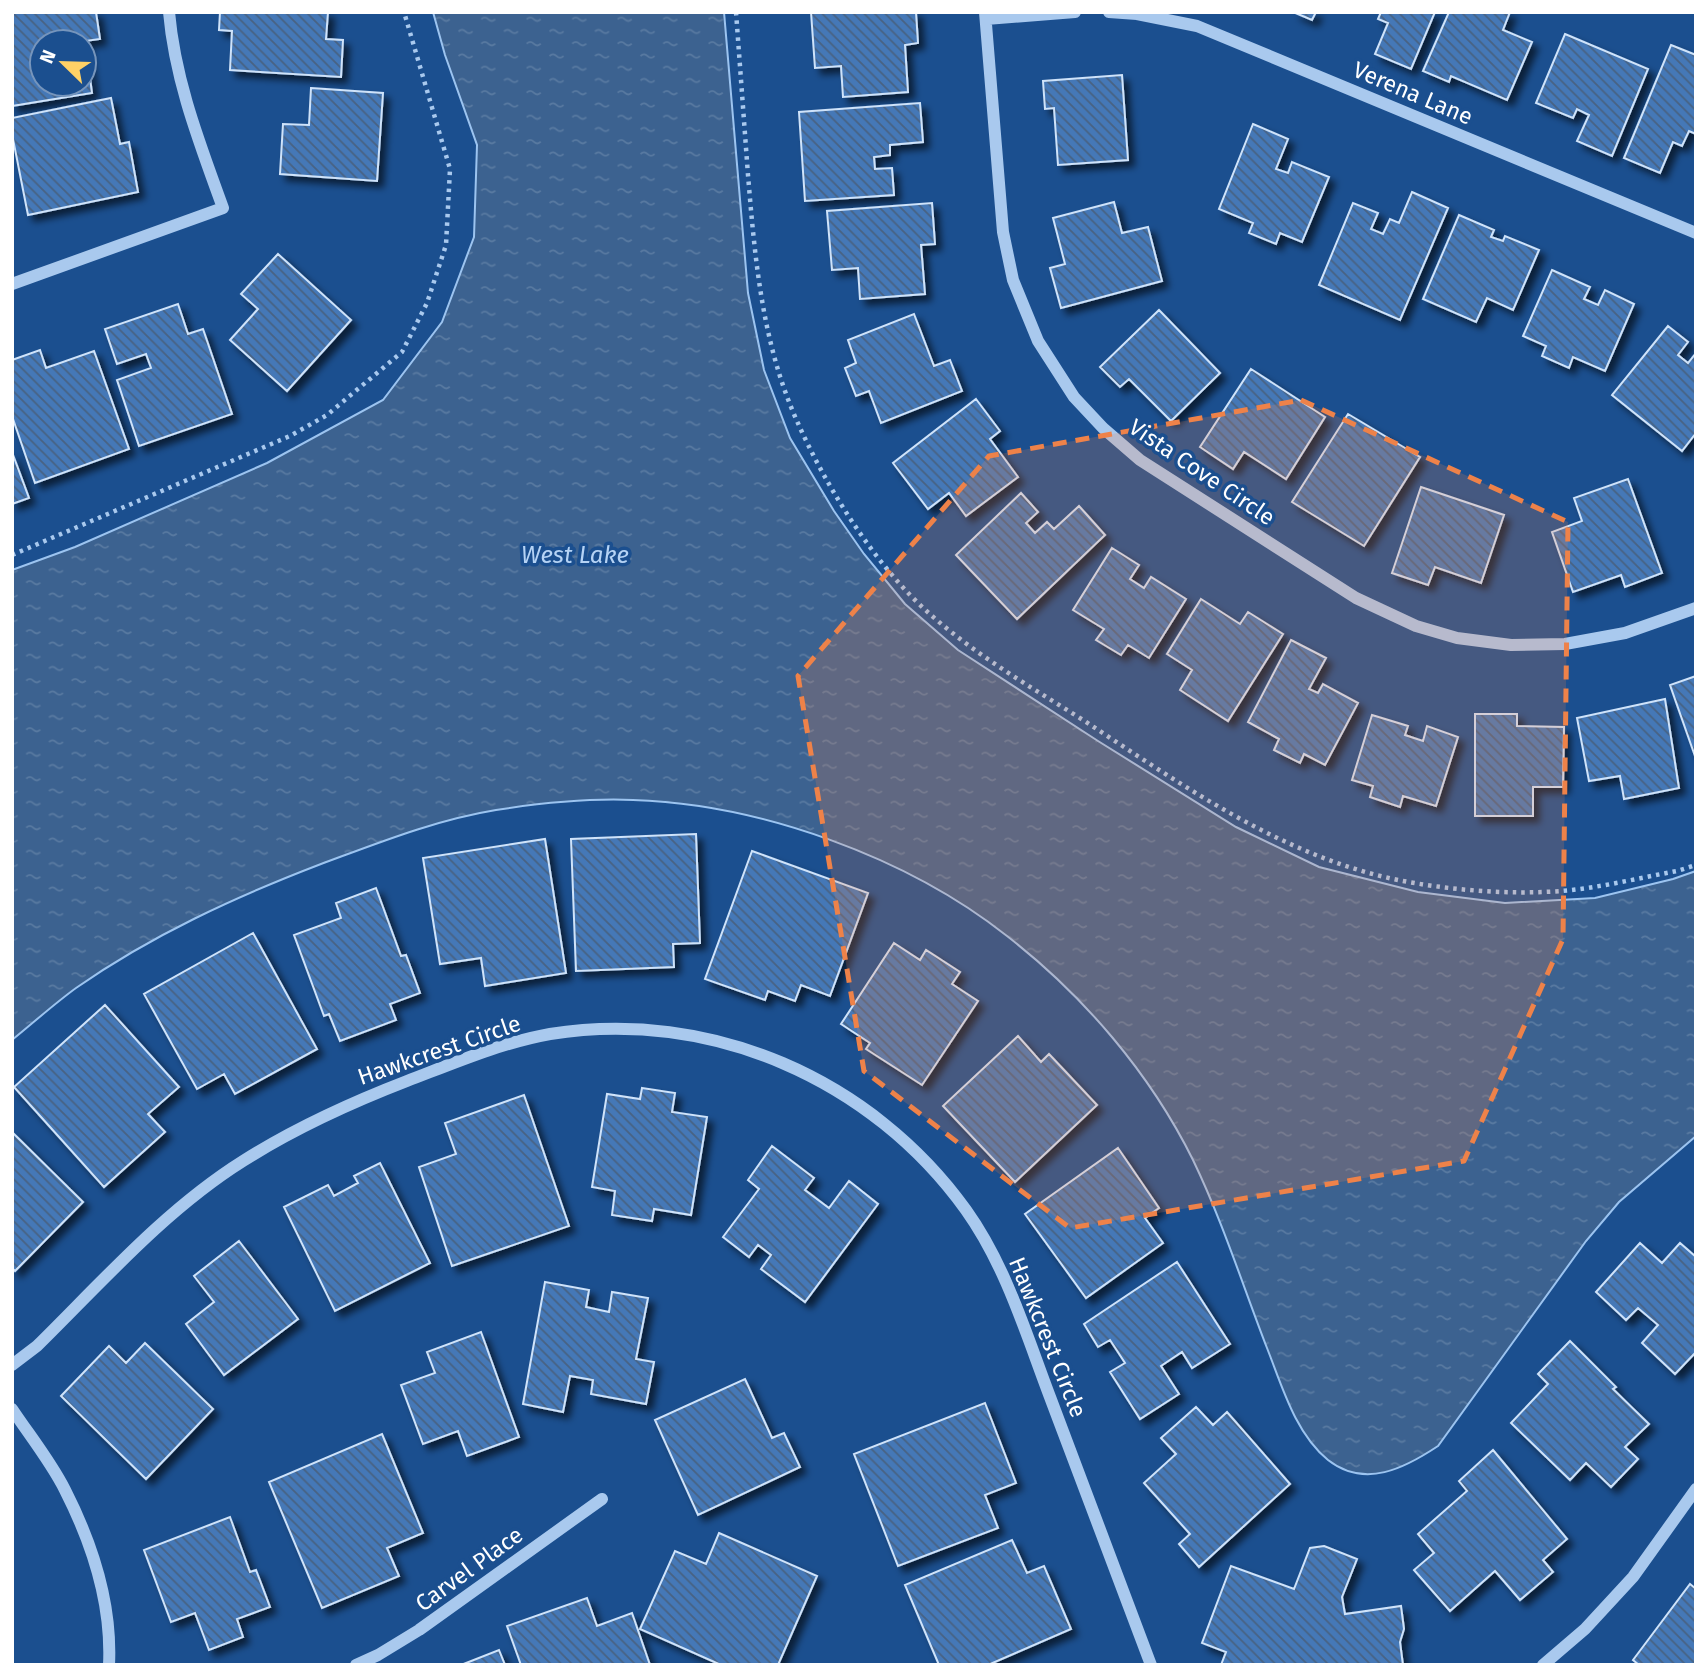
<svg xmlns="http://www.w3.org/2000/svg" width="1708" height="1677" viewBox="0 0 1708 1677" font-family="'Fira Sans',sans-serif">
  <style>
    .water { fill: url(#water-ripples); stroke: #9cc4f0; stroke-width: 2 }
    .building { fill: url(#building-back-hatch); stroke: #cfe3fa; stroke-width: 2; fill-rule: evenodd; filter: url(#shadow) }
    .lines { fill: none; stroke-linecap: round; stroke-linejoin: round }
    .path { stroke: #a9c9ee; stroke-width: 4.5; stroke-dasharray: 3.5 5; stroke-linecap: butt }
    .minor { stroke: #a9c9ee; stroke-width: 12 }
    .marked { fill: #ee8249; fill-opacity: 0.2; stroke: #ee8249; stroke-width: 5; stroke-dasharray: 14 9; stroke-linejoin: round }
    .labels { text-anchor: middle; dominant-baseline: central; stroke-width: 7; stroke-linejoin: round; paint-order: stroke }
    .street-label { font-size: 23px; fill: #fff; stroke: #1b4f8f }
    .water-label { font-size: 24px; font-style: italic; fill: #b5d3f5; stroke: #1b4f8f }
  </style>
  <defs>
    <pattern id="water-ripples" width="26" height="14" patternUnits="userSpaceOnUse" patternTransform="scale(1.75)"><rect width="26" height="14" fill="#3c6290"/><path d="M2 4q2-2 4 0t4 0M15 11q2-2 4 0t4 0" fill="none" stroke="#597aa1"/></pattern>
    <pattern id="building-back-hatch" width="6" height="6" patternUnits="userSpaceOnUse" patternTransform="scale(1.75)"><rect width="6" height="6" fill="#4478b7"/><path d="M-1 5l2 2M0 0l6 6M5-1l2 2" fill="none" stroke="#486282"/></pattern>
    <filter id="shadow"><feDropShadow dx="6" dy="6" stdDeviation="3.5" flood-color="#0009"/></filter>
  </defs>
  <rect width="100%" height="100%" fill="#1b4f8f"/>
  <path class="water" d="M433,12h291l24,281 16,77 26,68 44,73 30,43 41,50 53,46 140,91 138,86 83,40 99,25 87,11 90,-5 78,-19 23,-8v265l-77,66 -33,39 -148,205c-33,22 -73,43 -110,14 -33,-27 -46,-74 -61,-112 -24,-62 -45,-128 -74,-188 -43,-87 -110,-165 -186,-224 -100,-79 -247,-132 -374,-136 -46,-2 -92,3 -137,10 -61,10 -118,33 -175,54 -86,33 -169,71 -245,124 -22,16 -43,35 -64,52v-470l63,-23 192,-84 116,-63 59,-78 32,-85 3,-92 -32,-90z"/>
  <path class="building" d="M12,12h84l4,27 -15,2 7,52 -80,13zM42,42h42v42h-42z
    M220,12h108l-2,27 17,1 -2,37 -111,-7 2,-39 -13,-1z
    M811,12h105l2,31 -13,2 3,47 -65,5 -2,-31 -26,2z
    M1293,12h23l-4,8z
    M1381,12h54l-24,57 -36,-15 13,-31 -10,-4z
    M1449,12h61l-7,18 29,12 -25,58 -56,-24 -2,6 -26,-11z
    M1565,34l83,35 -36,87 -35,-15 12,-26 -12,-6 -4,9 -37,-15z
    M1671,45l25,10v79l-7,-3 -7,15 -9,-4 -13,31 -36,-15z
    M1122,75l6,85 -70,5 -4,-57 -9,1 -2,-28z
    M311,88l72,5 -6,88 -97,-7 3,-50 26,1z
    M111,98l9,46 9,-2 9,50 -110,23 -16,-81v-16z
    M920,103l3,39 -33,3v10l-16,2 1,12 17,-1 2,27 -89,6 -6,-89z
    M1253,124l35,15 -12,30 12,4 4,-11 37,15 -27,65 -22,-9 -4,11 -27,-11 4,-10 -34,-14z
    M1412,192l36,16 -48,112 -81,-35 34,-82 25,10 -7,16 12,5 7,-15 9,4z
    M1114,202l8,31 26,-6 14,54 -101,27 -11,-40 15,-4 -12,-46z
    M932,203l3,41 -14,1 4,49 -65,5 -2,-31 -26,2 -5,-59z
    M1459,215l35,15 -3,7 12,4 2,-5 34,14 -26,60 -26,-12 -11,24 -53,-23z
    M278,254l73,66 -64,71 -57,-51 28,-31 -17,-15z
    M1552,270l38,17 -6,12 14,6 7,-15 29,14 -29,67 -32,-14 -4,11 -27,-12 4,-10 -23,-10z
    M178,304l10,30 15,-5 29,85 -93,32 -22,-66 34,-12 -5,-14 -29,10 -12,-35z
    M1159,310l61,63 -49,48 -42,-42 -9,8 -20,-20z
    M914,314l20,52 16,-6 12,31 -81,32 -12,-32 -13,5 -11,-28 11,-5 -8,-23z
    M1668,326l20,16 -10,13 10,8 8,-10v80l-14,18 -70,-56z
    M40,350l6,18 48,-17 35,98 -94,34 -23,-67v-56z
    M1251,369l74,48 -39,62 -42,-27 -11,17 -33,-22z
    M976,399l24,32 -10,8 28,38 -52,39 -17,-23 -21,16 -35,-46z
    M1348,414l72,43 -56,89 -72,-44z
    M12,452l17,46 -17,6z
    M1628,479l34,94 -37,14 -4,-12 -48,17 -21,-60 30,-11 -8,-23z
    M1421,487l83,28 -23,68 -46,-16 -7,18 -36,-12z
    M1021,493l17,19 -12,11 9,10 12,-11 7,7 25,-23 26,29 -88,84 -61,-64z
    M1112,548l27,17 -9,14 14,9 7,-11 35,22 -37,59 -21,-13 -7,10 -25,-15 8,-11 -31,-19z
    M1201,599l39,25 8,-12 35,22 -55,87 -48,-31 12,-20 -25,-16z
    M1291,640l35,18 -17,31 9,4 5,-9 35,19 -33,62 -21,-11 -4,9 -26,-13 5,-11 -31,-17z
    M1696,676v83l-26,-74z
    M1665,699l14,89 -55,11 -4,-23 -31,5 -12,-63z
    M1475,714h42v12l47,1 -1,60h-30v29h-58z
    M1372,715l36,11 -3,9 18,6 4,-15 31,11 -22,69 -33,-10 -3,11 -30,-10 3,-11 -21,-6z
    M696,834l4,109 -27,1 1,23 -98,4 -5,-132z
    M545,839l21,134 -81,13 -4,-28 -41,6 -17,-106z
    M752,851l116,42 -38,103 -29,-11 -6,16 -27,-10 -3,9 -60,-21z
    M376,888l25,68 5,-1 14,38 -30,11 6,16 -56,21 -11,-27 -5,2 -30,-81 47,-17 -5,-15z
    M253,933l64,116 -82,45 -11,-20 -27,15 -53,-95z
    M894,943l26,17 6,-10 34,22 -8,12 26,17 -56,84 -56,-36 4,-6 -29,-19z
    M105,1005l74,82 -31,27 17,18 -61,55 -90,-100z
    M1018,1036l23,26 8,-8 48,51 -82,77 -72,-76z
    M642,1088l33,5 -3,19 35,5 -16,98 -37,-6 -2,12 -40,-6 3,-24 -23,-4 15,-93 33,5z
    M524,1095l45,131 -117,40 -33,-99 37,-13 -11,-31z
    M12,1132l71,70 -68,69 -3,-3z
    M772,1146l42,32 -9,12 24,18 20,-27 29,23 -73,98 -44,-33 10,-14 -13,-10 -9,12 -26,-20 36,-48 -11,-9z
    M1118,1148l41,60 -14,10 18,25 -77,55 -61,-84z
    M380,1163l50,100 -95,48 -51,-104 44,-22 6,11 24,-13 -4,-7z
    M239,1241l59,78 -74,56 -38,-51 28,-22 -20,-26z
    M1640,1243l22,20 18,-20 16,14v95l-21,22 -33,-31 16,-18 -20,-17 -12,12 -30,-28z
    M1177,1262l53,82 -38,24 -10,-16 -21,14 18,28 -39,25 -30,-47 15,-9 -15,-23 -12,7 -14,-23z
    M545,1282l44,8 -3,17 23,5 3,-20 36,6 -12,61 18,3 -8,42 -55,-10 2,-14 -23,-4 -7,36 -40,-8z
    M481,1332l38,105 -52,19 -9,-25 -35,13 -22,-59 34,-12 -8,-21z
    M1570,1341l46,46 -3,2 36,35 -24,23 13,12 -27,28 -25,-24 -16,17 -59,-57 37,-39 -10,-10z
    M145,1343l68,66 -67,70 -85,-83 48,-50 17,17z
    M745,1379l27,59 12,-5 16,34 -102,48 -43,-95z
    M985,1403l31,80 -31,12 13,33 -100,38 -44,-112z
    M1196,1407l17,18 14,-13 63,72 -91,83 -20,-23 11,-10 -46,-51 32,-29 -15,-16z
    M382,1434l41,99 -36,15 12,28 -77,32 -53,-126z
    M1493,1450l74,89 -24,21 10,12 -33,28 -25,-29 -45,40 -36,-41 20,-17 -16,-19 49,-43 -8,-10z
    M230,1517l20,55 6,-2 14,37 -33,12 6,18 -34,13 -14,-37 -24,9 -27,-72z
    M719,1533l98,43 -39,89h-57l-81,-36 35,-78 31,13z
    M1012,1540l15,33 17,-7 27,63 -83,36h-49l-34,-80z
    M1324,1546l33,13 -15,38 3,17 56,-8 3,23 -4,13 3,23h-182l5,-13 -24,-9 29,-77 63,23 16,-41z
    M1690,1584l6,5v76h-57l-6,-5z
    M587,1598l10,28 35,-13 18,52h-129l-14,-39z
    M499,1650l6,15h-44z"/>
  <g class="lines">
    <path class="path" d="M736,12c4,54 8,109 12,163 7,84 14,168 49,246 29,66 79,146 134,194 46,41 100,72 152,105 98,64 198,136 315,160 50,10 111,15 163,11 38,-3 78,-13 116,-20l19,-6
      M12,555l278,-119 37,-21 75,-63 25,-49 19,-58 4,-76 -46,-157"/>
    <path class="minor" d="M985,12l18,220 10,48 25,61 36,56 29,31 37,32 216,138 60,28 41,12 54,7 54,-1 60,-11 71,-25
      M1109,12l28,2 60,12 499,207
      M986,19l89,-7
      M12,284l211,-76c-23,-64 -48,-127 -54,-196
      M12,1365l25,-19c65,-64 128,-136 206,-185 52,-33 107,-58 164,-80 47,-18 93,-38 143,-47 160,-26 322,45 416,176 40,56 60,124 84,187 34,90 68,179 101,268
      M12,1409c18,27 39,53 53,81 27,53 47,115 44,175
      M356,1665l22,-10 41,-25 183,-131
      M1543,1665l42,-36 48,-52 63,-88"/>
  </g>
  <path class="marked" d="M1301,400l267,122 -5,417 -99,222 -394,67 -206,-157 -66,-395 191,-220z"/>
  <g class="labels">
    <g class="street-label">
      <text transform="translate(1413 93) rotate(23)">Verena Lane</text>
      <text transform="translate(1202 472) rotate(34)">Vista Cove Circle</text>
      <text transform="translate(439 1050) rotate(-19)">Hawkcrest Circle</text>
      <text transform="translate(1048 1337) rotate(68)">Hawkcrest Circle</text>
      <text transform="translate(469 1569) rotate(-36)">Carvel Place</text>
    </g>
    <g class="water-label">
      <text x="575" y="555">West Lake</text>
    </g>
  </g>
  <rect width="1708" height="1677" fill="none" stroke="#ffffff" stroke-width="28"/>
  <g transform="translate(63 63) rotate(293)"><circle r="33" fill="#1b4f8f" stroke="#7695bc" stroke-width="2"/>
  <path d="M0-5L12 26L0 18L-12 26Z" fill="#ffd166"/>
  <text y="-10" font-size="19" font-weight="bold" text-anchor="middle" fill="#ffffff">N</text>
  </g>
</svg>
